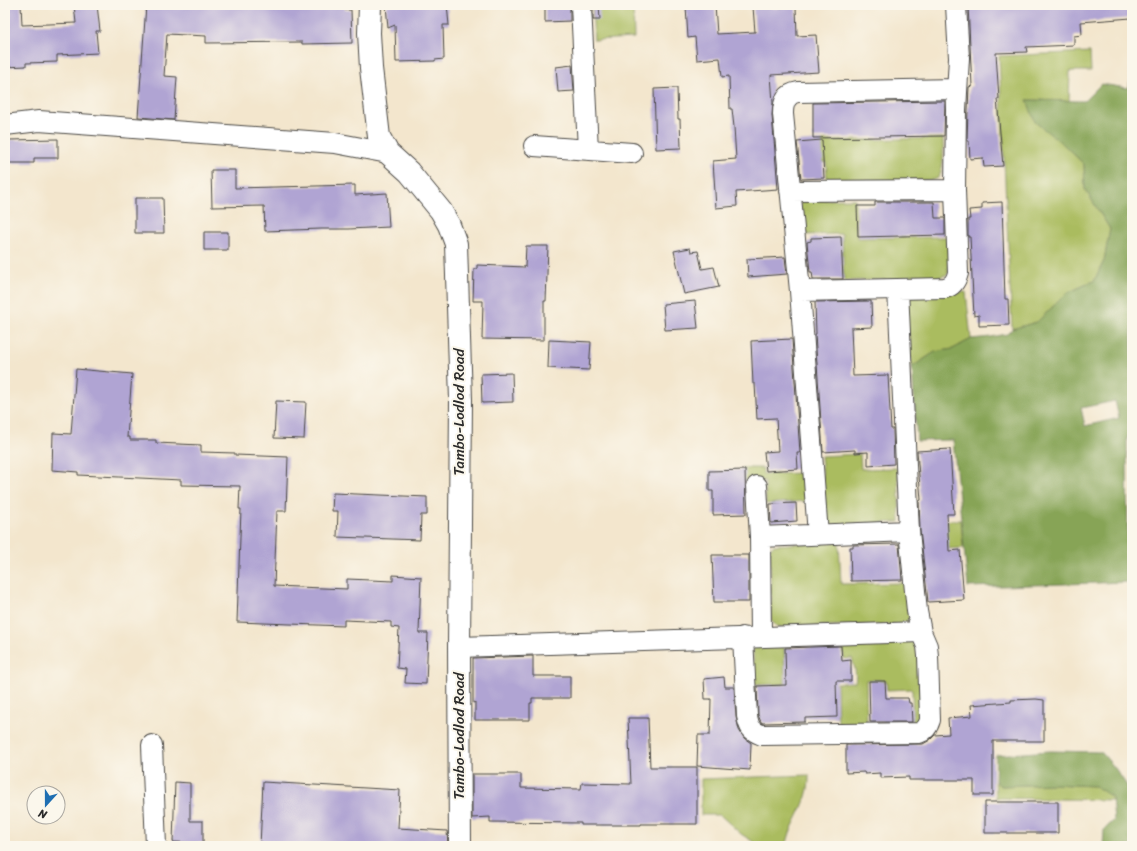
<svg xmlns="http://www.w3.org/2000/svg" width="1137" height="851" viewBox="0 0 1137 851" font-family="Sriracha,sans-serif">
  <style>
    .green { fill: #aabc5f; stroke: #6a7445 }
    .forest { fill: #87a456; stroke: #596840; fill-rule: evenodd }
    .building { fill: #b0a4d3 }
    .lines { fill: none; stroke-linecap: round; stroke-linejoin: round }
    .minor-casing { stroke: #494743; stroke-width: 22 }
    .tertiary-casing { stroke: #494743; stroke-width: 24 }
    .minor { stroke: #fff; stroke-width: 20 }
    .tertiary { stroke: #fff; stroke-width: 22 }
    .labels { text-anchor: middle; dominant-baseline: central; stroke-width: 4; stroke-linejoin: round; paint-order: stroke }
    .street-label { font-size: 15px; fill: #2b2b2b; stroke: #fbf7ec }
  </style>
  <rect width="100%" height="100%" fill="#fbf7ec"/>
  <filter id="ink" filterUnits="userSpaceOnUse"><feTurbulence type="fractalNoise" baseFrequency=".025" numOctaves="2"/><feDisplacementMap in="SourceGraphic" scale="8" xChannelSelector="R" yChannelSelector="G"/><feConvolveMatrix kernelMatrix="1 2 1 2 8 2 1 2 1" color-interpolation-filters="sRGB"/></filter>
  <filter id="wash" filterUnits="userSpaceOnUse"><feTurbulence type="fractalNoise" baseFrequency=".012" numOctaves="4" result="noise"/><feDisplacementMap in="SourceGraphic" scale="16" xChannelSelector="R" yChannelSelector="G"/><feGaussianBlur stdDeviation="0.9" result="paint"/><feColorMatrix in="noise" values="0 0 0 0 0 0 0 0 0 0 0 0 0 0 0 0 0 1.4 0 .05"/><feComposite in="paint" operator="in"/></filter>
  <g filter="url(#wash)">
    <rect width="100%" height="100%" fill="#f3e6cd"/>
    <path class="green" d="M592,5h41l1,33 -40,2z
      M1090,52l1,19h-21l-1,30 -42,-1 36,44 21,20 1,25 25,40 -6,32 -10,20 -27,12 -30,29 -25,7 -13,-273z
      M943,138c0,14 2,28 -5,40l-4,2 -107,1 -1,-19 -12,1v-22z
      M855,199l2,39 93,-1 -1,36 -3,2 -10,3 -92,3 -2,-47 -41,1 -1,-31 3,-4z
      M966,292l5,47 -18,10 -18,3 -23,15 -7,-57 3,-13 4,-3z
      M860,454l1,15 35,-1 2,2 2,52 -73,3 -6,-69z
      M743,468h20v6l41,-1 3,28 -41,3 -1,-23h-21z
      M961,520l2,28 -41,2 -3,-28z
      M839,541l2,43 66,-1 2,35 -3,4 -6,2 -119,3 -5,-1 -5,-6 -1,-72 4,-3z
      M871,641l42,1 6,3 2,68 -3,9 -5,1 -1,-34 -25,1 -1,-10h-20l1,44 -29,1 -1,-42 18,-1c2,-9 -1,-15 -3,-24l-8,1 -1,-14z
      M784,643l1,41 -31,1 -1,-41z
      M809,775c1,20 -9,36 -17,53 -3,6 -4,12 -6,18h-26l-19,-12 -21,-19h-19v-36z
      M995,780l5,6 52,-2 43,2 17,10v4l-116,-2z"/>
    <path class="forest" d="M1132,78v359h-5l1,145 -160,5 -15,-147 -36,1 -5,-74 23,-15 18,-3 18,-10 20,-2 16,-3 5,-5 25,-7 30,-29 27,-12 10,-20 6,-32 -25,-40 -1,-25 -21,-20 -28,-22 -8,-22 57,1 17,-17 26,4zM1115,401l4,17 -34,8 -4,-18z
      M1050,751l51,1 14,16 17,25v53h-29l1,-16 10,-10 -2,-23 -17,-11 -43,-2 -52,2 -5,-6 1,-25z"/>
    <g id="blocks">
      <path class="building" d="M5,5h16l1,20 54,-2 -2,-18h23l3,26h-4l2,22 -41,2v7l-31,1v3l-21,1z
        M146,5h199v5h6l1,33 -50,1v-2l-96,1v-7l-39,-2 -3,42 13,1 -3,43 -36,-3z
        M386,5h61l2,20h-6l1,34 -9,1v1l-39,1 -1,-37 -7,3z
        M545,5h25v16l-25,1z
        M593,5h6l1,15h-7z
        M702,5h13l2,29 38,-2 -2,-25 19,-2v3l24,-1 1,29 19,-1 3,37 -48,3 2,28 -1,12 6,74 -42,3 1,14 -21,2 -3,-47 23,-2 -2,-32 -2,-18h-2l-1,-33 -7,1 -2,-19 -23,2 -2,-23 -7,1 -2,-32z
        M968,5h162l1,13 -50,4 1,13 -8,1v9l-48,2 1,5 -31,1 3,46h-2l6,67 -19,1 -1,-9 -13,1 -1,-18h-2l1,-31 1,-23 3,-1z
        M572,65l2,26 -16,1 -2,-25z
        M677,88l1,31h2l1,29 -25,1 -2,-60z
        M945,101l-1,35 -131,2v-35z
        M58,139v19h-24v5h-25v-23z
        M822,140l2,38 -23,1 -4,-37z
        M211,170h24v18l120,-3v10l32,-2 2,34 -40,2h-28l-56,2 -1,-25 -52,1z
        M135,198h28l1,35h-29z
        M875,202h59l1,16h10v17l-87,2 -1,-31h18z
        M1002,202l3,97h3l1,26 -30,1v-11l-5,1 -4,-79h-2v-18h2l-1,-9 13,-1v-6z
        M204,232h24v18h-24z
        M841,237l2,42h-30l-1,-7h-2l-3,-30 4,-1v-3z
        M526,246h22l-2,55h-2v39l-62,-1 1,-38h-10l1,-32h3v-4l48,2z
        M690,248l1,4 7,-1 4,18 12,-2 5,20 -35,7 -10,-43z
        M785,257l2,17 -39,3 -1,-18z
        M695,301l3,27 -33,2 -2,-26z
        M871,301l1,26 -21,1 2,48 35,-1 3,54h2l1,35 -26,2v-14l-13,1v-3l-32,2 -8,-118h1l-1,-32z
        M792,339l8,114h-3l1,16 -32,2 -2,-19 14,-1 -2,-33 -19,1 -2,-35h-2l-2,-43z
        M549,340l42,2 -2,28 -41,-2z
        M76,369l56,5 -5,63h3v3h26v3l45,2v7l34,1v2l53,2 -2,54h-9l-3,75 73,3v-10l46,2v-6l28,2 -2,56h9l-2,51 -21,-1 1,-14 -9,-1 2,-40 -8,-1v-5l-47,-2v6l-107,-4 4,-113h-2l1,-23 -59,-1v-5l-103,-5v-3l-26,-2 1,-37 18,1z
        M512,373l1,29 -31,1 -1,-29z
        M276,401l30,1 -2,37 -30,-1z
        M950,449l4,65h-7l2,37 11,-1 4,50 -36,2 -8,-72 -1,-29 2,-1 -4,-49z
        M745,470l1,44 -33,1v-24h-4v-20z
        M333,493l94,4v18h-6l-1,25 -83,-3 1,-26h-6z
        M796,503l1,18 -26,2 -1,-19z
        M899,544l3,36 -51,1 -1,-34h3v-2z
        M712,555h37v47h-35z
        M841,646l1,15 9,-1v21h-15l1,36 -32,1v4l-42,1 -2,-1 -3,-7 -1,-29 29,-1 -1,-37z
        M533,656v20h37v22h-38v5h-2v17h-55v-18l-2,1v-45z
        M724,677l1,10h9l2,30 3,13 5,8 7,5 -1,27 -53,-4 1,-31h12l1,-36h-6l-1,-20z
        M869,681h16l1,17h22l1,5h2l1,19h-42z
        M1036,699l8,1v41h-51v54h-19v-15h-65v-3l-29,1v-5l-15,1 -1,-2 -18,1v-28l77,-1 7,-4 5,-5 14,-1 -1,-16 24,-2 -1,-11 40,-3v-2z
        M628,718h20l2,49h47v57h-56v1h-60v-2l-91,-1v-5l-18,1v-44h49v14l60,1 1,-6 49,1z
        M175,782l15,1v38h13v22l-30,-1z
        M263,782l137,8 -2,38 49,3 1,15h-188z
        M985,802h73v31h-73z"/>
    </g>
  </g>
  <g filter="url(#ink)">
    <use href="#blocks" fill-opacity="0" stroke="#494743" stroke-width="1"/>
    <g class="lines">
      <defs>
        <path id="minor" d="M581,5l7,145
          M5,125l34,-4 296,22 53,10
          M534,146l98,7
          M790,191l165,-1
          M800,291l145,-3c8,-2 11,-7 13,-15l-3,-83 1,-80 3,-52 -3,-53
          M757,486l3,51 1,99
          M818,535l-18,-244 -17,-177c0,-11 3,-20 15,-22l159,-3
          M760,537l149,-6
          M743,637l4,79c2,11 4,15 15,19l157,-2c6,-2 9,-6 11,-13l-2,-64 -1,-10 -6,-14 -4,-21 -8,-80 -11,-242
          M459,647l462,-15
          M152,745l4,101"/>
        <path id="tertiary" d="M370,5l-1,28 2,35 8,69 9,16 21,19 32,39 8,14 7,19 5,156 -2,247 1,199"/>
      </defs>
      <use href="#minor" class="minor-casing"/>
      <use href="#tertiary" class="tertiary-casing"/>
      <use href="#minor" class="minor"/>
      <use href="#tertiary" class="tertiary"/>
    </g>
  </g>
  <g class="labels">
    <g class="street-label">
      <text transform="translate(459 412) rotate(-90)">Tambo-Lodlod Road</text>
      <text transform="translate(459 736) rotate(-90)">Tambo-Lodlod Road</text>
    </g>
  </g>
  <rect width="1137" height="851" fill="none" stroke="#fbf7ec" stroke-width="20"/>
  <g transform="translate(46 805) rotate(201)"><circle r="19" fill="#fbf7ec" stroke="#a8a59f"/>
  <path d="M0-3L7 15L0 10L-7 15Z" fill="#1f6fb2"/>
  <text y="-6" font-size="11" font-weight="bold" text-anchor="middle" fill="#2b2b2b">N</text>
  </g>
</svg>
